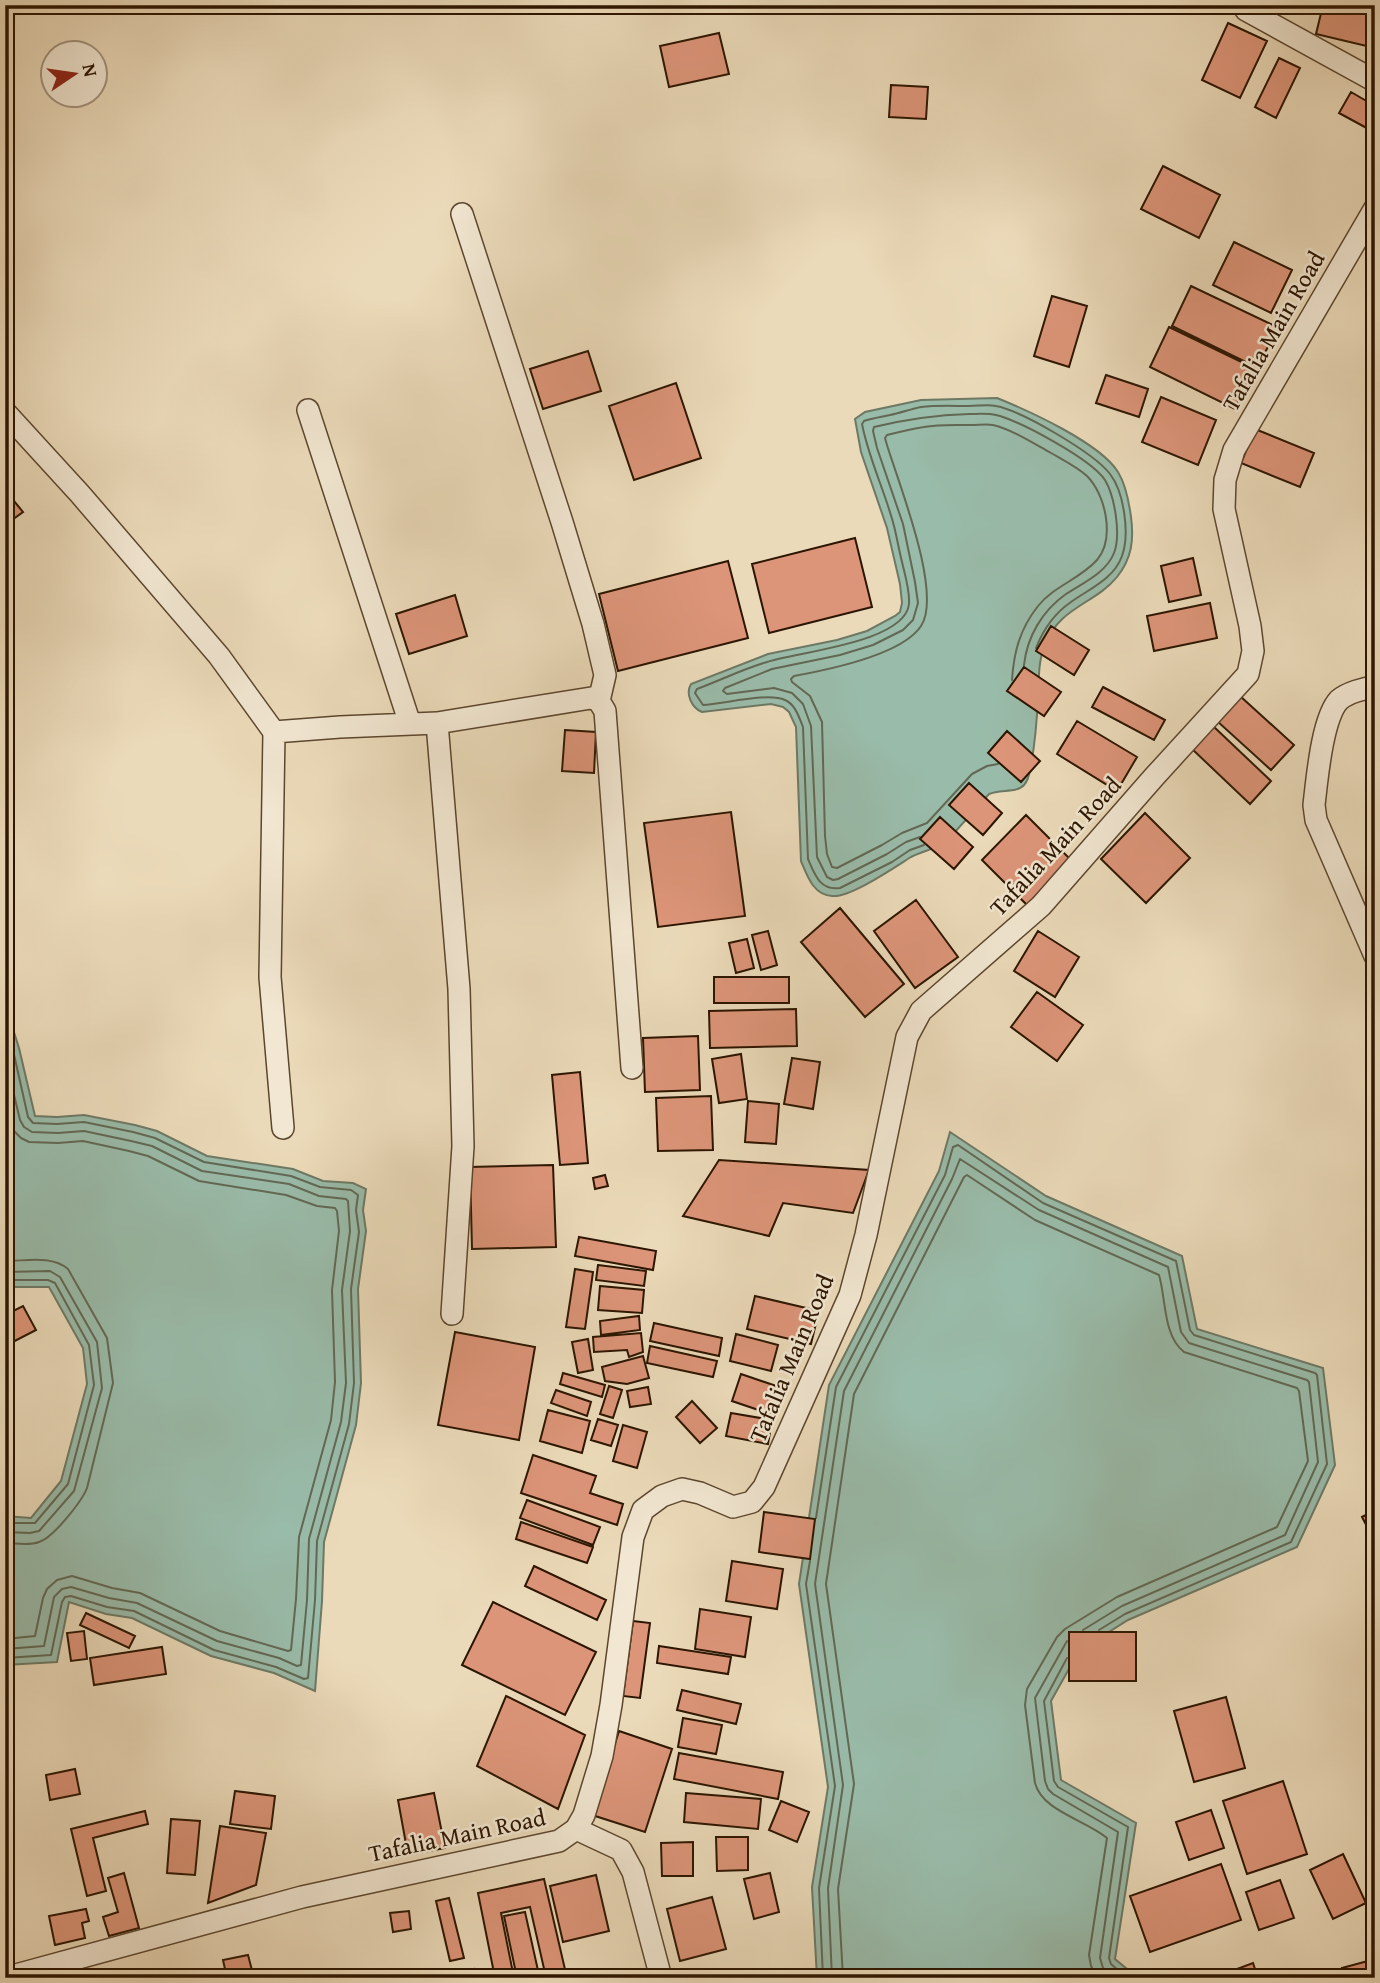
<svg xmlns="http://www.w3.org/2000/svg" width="1380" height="1983" font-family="'Gentium Book Plus',serif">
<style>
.water{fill:#99bba9;stroke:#6d7965;stroke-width:2}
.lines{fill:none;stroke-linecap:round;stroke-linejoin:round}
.shore{stroke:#626854;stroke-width:2}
.building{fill:#dd9579;stroke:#2c1500;stroke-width:2}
.minor-casing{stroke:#5c462e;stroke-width:24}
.minor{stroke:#f2e7d2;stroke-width:21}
.labels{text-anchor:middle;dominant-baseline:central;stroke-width:5;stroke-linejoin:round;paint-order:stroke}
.street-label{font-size:24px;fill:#2c1500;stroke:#f2e7d2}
</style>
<rect width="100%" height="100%" fill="#ebdab9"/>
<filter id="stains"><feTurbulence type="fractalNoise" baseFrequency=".00286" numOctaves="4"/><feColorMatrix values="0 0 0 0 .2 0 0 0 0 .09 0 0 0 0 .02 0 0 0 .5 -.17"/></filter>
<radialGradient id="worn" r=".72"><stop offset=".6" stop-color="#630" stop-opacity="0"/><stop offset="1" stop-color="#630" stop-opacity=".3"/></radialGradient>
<!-- water -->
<path class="water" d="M997,398c32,13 103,45 121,74 8,13 11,30 13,45 3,23 1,41 -14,60 -22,27 -58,30 -72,68 -7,16 -6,34 -7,52 -1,23 -3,46 -7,68 -1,6 -2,15 -7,20 -7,8 -24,4 -35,9l-43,48c-11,7 -23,9 -35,15 -16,10 -61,41 -79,39 -19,-1 -25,-21 -31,-35l-5,-134 -7,-15 -6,-5 -12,-3 -69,8c-10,-4 -17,-18 -11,-28l77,-30 69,-14 30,-9 28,-15 5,-4 2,-9 -2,-19 -13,-56 -26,-76 -6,-33 10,-7 56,-12z
M5,1004l14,44 16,68 22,1 27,-2 51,10 22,6 50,25 86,13 30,12 30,2 13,6 -3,21 3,21 -8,58 3,94 -5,42 -32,117 -2,59 -7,90 -41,-18 -63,-17 -79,-38 -26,-4 -37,-12 -12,60 -52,3v-149l26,2 30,-37 26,-97 -4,-36 -34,-61h-44z
M950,1132l96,64 136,60 15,73 126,39 12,97 -38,82 -169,73 -49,31 -28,50 10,79 75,43 -21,136 23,19h-321l-5,-91 16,-100 -29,-203 30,-199 110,-214z"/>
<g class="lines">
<!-- shore -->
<path class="shore" d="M998,764l-11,2 -15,8 -45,49 -25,10 -20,12 -45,23 -5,-1 -5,-13 -2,-18 -3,-114 -12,-26 -18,-14 -1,-3 3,-3c33,-6 108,-21 127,-50 22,-33 -23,-144 -34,-181l-2,-7 2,-3c12,-3 24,-6 37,-8 15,-3 32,-2 48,-2 6,0 15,-1 21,0 20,5 40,18 58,28 12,7 26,14 36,23 19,19 28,63 10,84 -17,19 -43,26 -59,46 -18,23 -24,45 -26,74
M920,837l-14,5 -19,12 -49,25 -5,1 -6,-3 -10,-20 -6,-131 -8,-22 -11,-11 -18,-5 -47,6 -4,-3 2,-3 47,-19 68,-14 33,-10 30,-15 10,-10 5,-17 -3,-21 -12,-58 -26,-76 -4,-17 1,-4c33,-8 61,-12 95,-13 8,0 19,-1 27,1 24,6 95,44 109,65 10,17 16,55 9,73 -8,20 -31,30 -48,41 -24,17 -39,43 -42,71
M924,845l-14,5 -18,12 -52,26c-20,3 -25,-13 -32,-29l-5,-132c-4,-10 -8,-23 -18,-27 -17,-8 -61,4 -82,5l-8,-12 2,-4c24,-9 46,-20 70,-27 29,-10 138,-19 142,-58 1,-13 -4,-29 -7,-42 -3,-12 -5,-24 -8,-36 -9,-35 -25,-66 -32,-102l2,-3c8,-3 17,-4 26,-6 10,-2 21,-6 31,-8 16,-2 33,-1 48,-1 9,0 19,-2 27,0 26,5 98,47 114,68 14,18 20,60 12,82 -8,23 -33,33 -51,46 -16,11 -28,28 -35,46
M5,1027l8,23 15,67 5,6 24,1 27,-2 49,10 22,6 49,24 87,14 29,11 31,3 7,5 -2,15 3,22 -8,57 3,94 -5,41 -32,117 -2,59 -7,78 -4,1 -28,-12 -62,-17 -80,-39 -27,-4 -36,-11 -6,1 -3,5 -11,53 -46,3
M5,1057l15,63 4,7 8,5 26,1 26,-2 47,10 21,5 50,25 87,13 30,12 27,3 2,2 2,30 -8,59 4,93 -5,39 -32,117 -2,61 -6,65 -4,1 -18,-8 -62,-17 -80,-38 -28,-5 -38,-11 -9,2 -8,8 -10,49 -39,3
M5,1103l8,27 8,8 8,4 29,1 25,-2 46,10 19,5 51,25 87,14 31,11 18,2 2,3 2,20 -7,59 3,92 -4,38 -32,117 -3,62 -5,51 -3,1 -68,-20 -80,-38 -28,-5 -40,-12 -15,4 -10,9 -4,9 -8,38 -30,3
M5,1261c21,0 47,-6 63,8l39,69 6,45 -26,105c-5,13 -34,50 -48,54 -10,4 -23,1 -34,1
M5,1272l45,-1 10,6 37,65 5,46 -28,103 -35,40 -9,2 -25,-1
M5,1280h43l7,3 34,62 5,40 -26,99 -33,39h-30
M816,1518l20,-131 109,-212 8,-28 5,-2 85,58 133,58 14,69 4,5 121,38 2,2 10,89 -36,78 -166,72 -26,16
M810,1561l-4,23 29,202 -16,102 4,90
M1067,1641l-32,57 10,83 3,8 5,5 65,38 -18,126 3,10 10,10
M1067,1658l-23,43 10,80 4,6 70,40 -19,131 2,6 16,14
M832,1978l-4,-90 15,-103 -28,-201 29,-193 108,-212 8,-20 79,51 129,57 13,65 8,11 118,37 2,2 9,80 -33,73 -163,71 -39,24
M843,1978l-5,-89 16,-105 -28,-200 28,-190 110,-217 3,-2 68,45 124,55c7,23 4,61 25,77l113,36 2,3 9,70 -31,66 -160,70 -52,32 -8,8 -30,52 -2,16 10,78c7,28 51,37 72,55l-18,117 2,11 6,12"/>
</g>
<!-- building -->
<path class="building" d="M1323,5h41l11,3v40l-59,-14z
M1228,23l39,18 -27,57 -38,-18z
M719,33l10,41 -60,13 -9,-41z
M1279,58l21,10 -24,50 -21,-11z
M891,85l37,2 -2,32 -37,-2z
M1351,92l24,14 -1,26 -35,-19z
M1163,166l57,29 -21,43 -58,-29z
M1234,242l58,28 -21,43 -58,-28z
M1191,286l86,41 -19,41 -86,-42z
M1052,296l35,10 -18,61 -35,-11z
M1169,327l85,41 -19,41 -85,-42z
M588,351l13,40 -58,18 -13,-40z
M1106,375l42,14 -9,28 -43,-14z
M676,383l25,75 -67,22 -25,-74z
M1161,397l55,23 -18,45 -56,-23z
M1255,429l59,24 -14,34 -59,-24z
M5,490l18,22 -18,13z
M855,538l17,69 -103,26 -17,-69z
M1193,558l8,37 -32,7 -8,-36z
M728,561l20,77 -130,33 -19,-77z
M455,595l12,41 -58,18 -13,-40z
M1210,603l7,35 -63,13 -7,-35z
M1051,626l38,24 -15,25 -38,-24z
M1024,667l37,25 -17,24 -37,-25z
M1103,687l62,33 -11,20 -62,-33z
M1240,696l54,49 -23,25 -54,-49z
M1077,721l60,36 -20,34 -60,-37z
M1213,726l58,55 -21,23 -59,-56z
M565,730l31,2 -2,41 -32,-2z
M1007,731l33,30 -19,21 -33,-29z
M969,783l33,30 -19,22 -34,-30z
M731,812l14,104 -87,11 -14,-104z
M1145,813l45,45 -44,45 -45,-44z
M1026,815l45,45 -44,45 -45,-45z
M940,817l33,30 -19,22 -34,-30z
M916,900l42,57 -43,31 -41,-57z
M840,908l64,76 -39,33 -64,-75z
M768,931l9,34 -16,5 -9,-35z
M1038,931l41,26 -24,40 -41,-26z
M747,939l7,29 -18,5 -7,-30z
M714,977h75v26h-75z
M1037,992l46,33 -26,36 -46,-34z
M796,1009l1,37 -87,2 -1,-37z
M698,1036l2,54 -55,2 -2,-54z
M741,1054l6,45 -28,4 -7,-44z
M792,1058l28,4 -7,47 -29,-5z
M580,1072l8,91 -28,2 -8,-90z
M711,1096l2,54 -55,1 -2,-53z
M748,1101l31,3 -3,40 -31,-2z
M719,1160l150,10 -16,43 -70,-10 -14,33 -86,-20z
M553,1165l3,82 -84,2 -2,-82z
M605,1175l3,11 -13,3 -2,-11z
M579,1237l77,14 -3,19 -78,-14z
M598,1265l48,6 -2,15 -48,-6z
M575,1269l18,3 -8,57 -19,-2z
M600,1286l44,4 -2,23 -44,-3z
M755,1296l64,15 -8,33 -64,-15z
M23,1306l13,24 -31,16v-31z
M639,1316l1,14 -39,5 -1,-14z
M654,1323l68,15 -3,18 -69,-15z
M455,1332l80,15 -16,93 -81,-15z
M641,1333l2,19 -14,5 -2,-7 -33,2 -1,-15z
M736,1334l42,11 -7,26 -41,-10z
M588,1339l5,31 -15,3 -6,-31z
M650,1346l67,15 -4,16 -66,-14z
M643,1356l6,22 -22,6 -22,-3 -3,-14z
M563,1373l42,12 -3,12 -42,-13z
M741,1374l44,15 -9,27 -44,-15z
M609,1386l13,4 -9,28 -13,-4z
M648,1387l3,17 -21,3 -3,-16z
M556,1390l35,12 -4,14 -36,-13z
M692,1401l25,27 -17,15 -24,-26z
M548,1410l42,11 -8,32 -42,-12z
M731,1413l41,7 -4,24 -42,-8z
M598,1419l20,6 -7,21 -20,-6z
M623,1425l24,7 -10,36 -24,-7z
M533,1455l63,21 -6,17 33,11 -6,21 -96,-32z
M527,1500l73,27 -7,18 -73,-27z
M1375,1510v32l-13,-25z
M764,1512l51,7 -5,40 -51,-7z
M521,1522l72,25 -6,16 -71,-24z
M732,1561l51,8 -6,40 -51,-8z
M534,1566l72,34 -9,20 -72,-34z
M493,1602l103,50 -31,63 -103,-50z
M700,1609l51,8 -6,40 -50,-8z
M86,1613l49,23 -6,12 -49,-23z
M633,1621l17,2 -10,75 -17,-2z
M84,1631l3,28 -16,2 -4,-28z
M1069,1632h67v49h-67z
M659,1646l72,11 -3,17 -71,-11z
M162,1647l4,27 -72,11 -4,-27z
M682,1690l59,14 -5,20 -59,-14z
M506,1696l79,39 -27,74 -81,-43z
M1226,1697l19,71 -51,14 -20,-71z
M683,1718l39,7 -6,29 -38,-7z
M619,1731l53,18 -27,83 -53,-17z
M679,1753l104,19 -5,27 -104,-20z
M75,1769l5,25 -30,6 -4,-25z
M1283,1781l24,73 -60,20 -24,-73z
M235,1791l40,5 -4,33 -41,-5z
M434,1793l11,55 -37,7 -10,-55z
M686,1793l75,6 -3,30 -74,-7z
M781,1801l28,11 -12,30 -28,-12z
M1211,1810l13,38 -35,12 -13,-38z
M145,1811l3,13 -55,14 13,53 -19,5 -16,-67z
M171,1819l29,2 -5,54 -28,-2z
M220,1826l46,7 -10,52 -48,18z
M716,1837h32v33l-31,1z
M693,1842v34h-31l-1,-33z
M1343,1854l23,49 -33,16 -23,-49z
M1221,1864l20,56 -91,32 -20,-56z
M124,1873l15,55 -30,8 -6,-19 15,-5 -10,-34z
M770,1873l9,39 -25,7 -10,-40z
M596,1875l13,56 -46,11 -13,-56z
M544,1879l23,99h-50l-13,-62 21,-4 14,63 6,-2 -15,-66 -29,6 13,65h-19l-17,-85z
M1280,1880l14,38 -35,12 -13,-38z
M712,1897l14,52 -46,12 -13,-52z
M449,1898l15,60 -14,3 -14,-60z
M86,1909l3,12 -7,2 3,15 -30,7 -6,-29z
M409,1911l2,18 -18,3 -3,-19z
M248,1955l6,23h-27l-4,-18z
M1375,1959v19h-30l-3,-10z
M1253,1963l5,15h-39l-1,-2z
M474,1969l2,9h-24l-1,-4z"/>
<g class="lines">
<!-- minor casing -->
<g class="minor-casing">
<path id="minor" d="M1243,5l3,5 129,71
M462,214l100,308 31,102 12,51 -6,26
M308,410l102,314
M5,412l75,82 139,162 55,76 66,-5 97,-4 22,266 4,157 -11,168
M1375,687c-11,1 -28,6 -36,13 -17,18 -22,80 -25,105l2,15 59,136
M437,723l154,-25 8,3 6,10 27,357
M274,732l-4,245 13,151
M576,1829l45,21 12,22 28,106
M5,1978l297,-81 257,-56 17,-12 8,-14 18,-59 9,-51 22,-168 10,-27 19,-14 20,-7 18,4 33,14 19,-5 12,-15 86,-192 16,-60 41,-198 14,-26 120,-105 113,-129 94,-103 5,-23 -3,-25 -26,-117 1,-29 9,-30 141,-242"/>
</g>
<!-- minor -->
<use href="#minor" class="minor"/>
</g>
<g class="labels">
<!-- street labels -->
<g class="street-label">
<text transform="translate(1273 331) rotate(-60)">Tafalia Main Road</text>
<text transform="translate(1055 846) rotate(-47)">Tafalia Main Road</text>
<text transform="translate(791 1358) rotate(-67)">Tafalia Main Road</text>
<text transform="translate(457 1835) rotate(-12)">Tafalia Main Road</text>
</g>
</g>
<!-- margin -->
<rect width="1380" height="1983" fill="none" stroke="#ebdab9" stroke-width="28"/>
<rect x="7" y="7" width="1366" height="1969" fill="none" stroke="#2c1500" stroke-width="3.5"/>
<rect x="14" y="14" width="1352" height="1955" fill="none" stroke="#2c1500" stroke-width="2"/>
<!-- north arrow -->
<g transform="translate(74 74) rotate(77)"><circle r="33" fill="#f2e7d2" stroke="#a3937e" stroke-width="2"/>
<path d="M0-5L12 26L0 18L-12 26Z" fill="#8f2418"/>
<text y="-10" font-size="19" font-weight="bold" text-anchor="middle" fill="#2c1500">N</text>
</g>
<rect width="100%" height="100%" filter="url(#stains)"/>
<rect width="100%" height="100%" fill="url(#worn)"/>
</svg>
